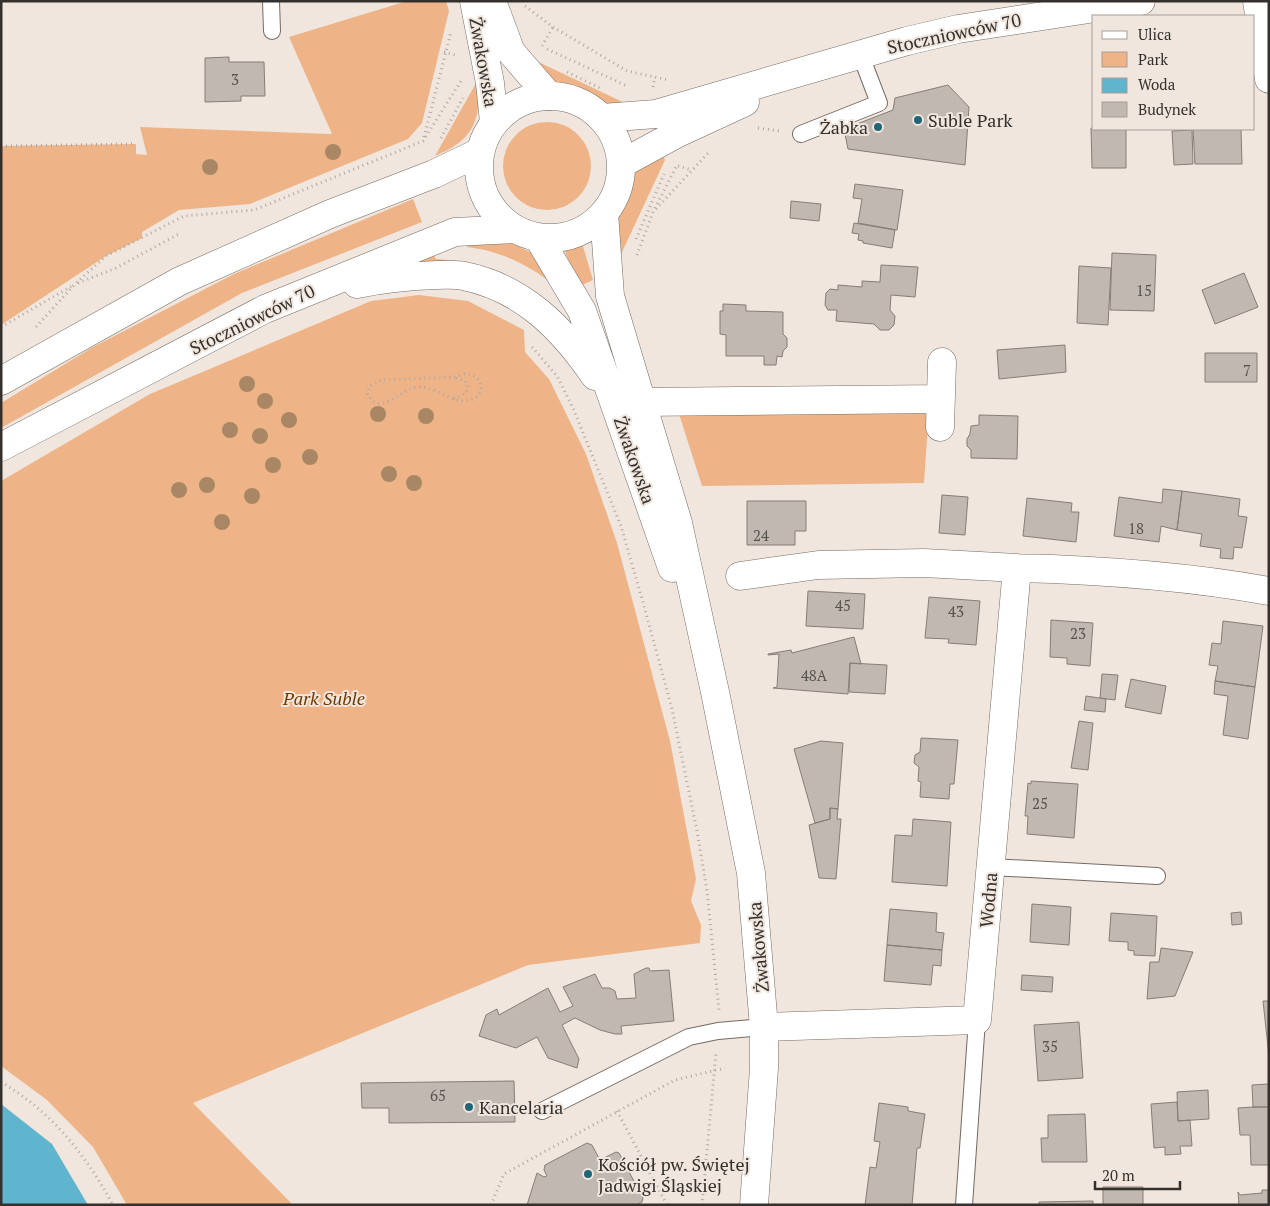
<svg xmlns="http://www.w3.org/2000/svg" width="1270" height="1206" font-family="'PT Serif',serif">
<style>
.green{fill:#eeb487}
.water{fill:#5fb5ce}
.building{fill:#c1b8b1;stroke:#867d76}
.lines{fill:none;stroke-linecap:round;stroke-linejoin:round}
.service-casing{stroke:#746b64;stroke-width:18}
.minor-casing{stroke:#746b64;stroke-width:29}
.tertiary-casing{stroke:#746b64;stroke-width:29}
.path{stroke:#afa8a2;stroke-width:3;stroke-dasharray:1 4;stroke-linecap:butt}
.service{stroke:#fff;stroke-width:16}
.minor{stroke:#fff;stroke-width:28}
.tertiary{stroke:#fff;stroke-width:28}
.tree{fill:#a98764}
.poi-dot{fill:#216577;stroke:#f0e6de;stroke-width:2}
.labels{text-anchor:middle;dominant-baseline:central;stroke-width:4;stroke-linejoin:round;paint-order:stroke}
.number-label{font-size:15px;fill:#56524e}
.street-label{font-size:18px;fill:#33302d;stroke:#f0e6de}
.poi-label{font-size:18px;fill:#33302d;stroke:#f0e6de;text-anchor:start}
.park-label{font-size:18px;font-style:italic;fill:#6f3a00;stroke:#f0e6de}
</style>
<rect width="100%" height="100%" fill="#f0e6de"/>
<!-- green -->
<path class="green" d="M407,1h39l3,10 -27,112 -14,16 -158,65 -71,6 -37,22v6l-36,18 -105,69v-179l135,-2v10l11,1 -7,-28 192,7 -43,-97z
M528,57l101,48 -16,3 -35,-20 -25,-7z
M480,76c-1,43 -2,62 -45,80z
M503 166a44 44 0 1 1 88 0a44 44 0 1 1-88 0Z
M662,151l3,9 -49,105v-52l7,-11 7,-26 3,-6z
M413,199l9,23 -180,71 -241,135v-25l92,-56 141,-73z
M468,239h36l32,16 26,37c-27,-24 -59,-41 -95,-45z
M582,243l11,37 -13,6 -16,-36z
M431,249l5,10c46,3 69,12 107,38l1,5 -142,-39z
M419,295l49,6 56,29 1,22 24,27 37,75 31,89 53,198 26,138 -5,22 10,24 -1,18 -172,22 -335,138 100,102h-166l-34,-58 -46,-47 -46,-34v-585l149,-87 221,-93z
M929,410l-5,73 -222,3 -23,-72z"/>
<!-- water -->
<path class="water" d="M1,1104l51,40 36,61h-87z"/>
<!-- building -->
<path class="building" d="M229,57v5h35l1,34h-24v5l-36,1v-44z
M948,85l21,22 -4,58 -117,-16 -4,-20 49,-19 2,-12z
M1091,128l35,1v39h-34z
M1193,129h48l1,35h-47z
M1192,130l1,34 -19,1 -2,-34z
M855,184l48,6 -6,40 -39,-7 4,-24 -9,-1z
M791,201l30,3 -2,17 -29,-3z
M854,223l41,7 -3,18 -29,-5v-2l-5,-1 1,-6 -7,-1z
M1112,253l44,2 -2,56 -44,-1z
M881,265l37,2 -3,30 -24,-2 -1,15 5,6 -1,9 -5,5h-9l-6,-6 -38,-3 1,-11h-9l-3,-5 1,-12 4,-4 8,1v-5l24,2v-6l18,1z
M1079,266l32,2 -3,57 -31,-2z
M1244,273l14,34 -43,17 -13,-34z
M723,304l23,1v6l37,1v22l4,4v9l-4,4 -1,6 -5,-1 -1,9h-12v-9h-38v-21l-6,-1v-23h3z
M1065,345l1,27 -67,7 -2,-29z
M1205,353h52v29h-52z
M979,415l39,1 -1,43 -46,-1v-8l-4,-4v-7l3,-5 1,-8 8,-1z
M1163,489l19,2 -5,39 -16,-4 -2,16 -45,-6 5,-39 43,6z
M1182,491l58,8 -2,17 9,1 -5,31 -8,-1 -1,12 -13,-1 1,-9 -21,-3 2,-12 -25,-4z
M942,495l26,2 -3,38 -26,-2z
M1027,498l45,5 -1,9h8l-3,30 -53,-6z
M747,501h59v30h-11v14h-48z
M808,591l57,3 -2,35 -57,-3z
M929,597l51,4 -4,44 -28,-2 1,-4 -24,-1z
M1051,620l42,3 -3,43 -23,-2v-6l-17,-1z
M1223,621l40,5 -8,61 -40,-6 3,-15 -9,-1 3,-22 9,1z
M854,637l7,27 -11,-1 -2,31 -75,-6 4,-1 2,-33 -11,1v-1l23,-4 1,3z
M850,663l37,2 -2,29 -36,-2z
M1102,674l16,1 -3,25 -15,-2z
M1131,679l35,7 -5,28 -36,-7z
M1215,681l40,6 -7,52 -25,-4 5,-39 -14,-2z
M1086,696l20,3 -1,13 -21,-2z
M1079,721l14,2 -5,47 -17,-2z
M921,738l37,2 -4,44h-4l-1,15 -29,-2 1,-15 -3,-1 1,-14 -5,-4 1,-8 5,-3z
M821,741l22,2 -5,66 -8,-1v11l-15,4 -21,-74z
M1031,781l47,3 -4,54 -47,-4 1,-18h-3l3,-33 3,1z
M830,808l8,1 -1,10h4l-5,60 -17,-1 -10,-53 21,-6z
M913,819l38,3 -4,64 -55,-4 3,-47 17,1z
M1032,904l39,3 -2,38 -39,-3z
M890,909l47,4 -1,19 8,1 -2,17 -55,-5z
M1241,912l1,12 -10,1 -1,-12z
M1111,913l46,3 -2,40 -21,-1v-4l-6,-1v-8l-19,-1z
M887,945l55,5 -1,16 -8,-1 -2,20 -47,-4z
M1161,948l32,4 -18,44 -28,3 3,-37h9z
M646,968h3l1,3 19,-1 5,51 -53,5 1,8h-7l-15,-4 -25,-12 -13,7 17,34 -2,9 -29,-10 -11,-21 -21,11 -37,-12 7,-21 11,-6 2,6 49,-27 12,24 13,-6 -10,-19 32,-13 7,14h8l5,3 2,8 19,-1 -2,-24z
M1022,975l31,2 -1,15 -31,-2z
M1263,1001h6v55z
M1079,1022l4,56 -45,3 -4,-56z
M514,1081l1,41 -126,1v-15h-27l-1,-25z
M1269,1084v23h-16l-1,-22z
M1208,1090l1,29 -31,2 -1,-29z
M1177,1102l1,19 12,-1 2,26h-12l1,8 -16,1v-8l-11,1 -3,-44z
M879,1103l29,4v4l17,3 -5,34h-3l-5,57h-47l5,-38 6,1 4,-26 -6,-1z
M1253,1107h16v58h-18l-1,-30h-10l-2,-27z
M1085,1114l2,48h-45l-1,-24h7v-23z
M587,1143l5,2 8,15 16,-8 3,1 24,45 -1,4 -6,3h-109l10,-32 7,4 3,-1 -3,-6 1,-5z
M1103,1187h40v18h-40z
M1262,1190h7v15h-30l-1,-13 2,3 22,-2z
M1093,1201v4h-54v-3z"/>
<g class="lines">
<!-- service casing -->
<g class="service-casing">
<path id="service" d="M271,1l1,30
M801,134l78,-31 -18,-47
M991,867l166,9
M542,1111l147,-74 29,-6 46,-4
M964,1205l13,-185"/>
</g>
<!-- minor casing -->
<g class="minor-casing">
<path id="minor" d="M474,1l16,82 4,39
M492,1l19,51 38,44
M1257,1l12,78
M640,402l300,-3
M940,427l2,-65
M740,576l78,-11 106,-2 93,5
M764,1027l213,-7 40,-452c83,2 169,8 252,23"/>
</g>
<!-- tertiary casing -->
<g class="tertiary-casing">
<path id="tertiary" d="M479 167a71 71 0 1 1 142 0a71 71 0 1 1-142 0Z
M602,118l54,-4 251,-73 51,-12 183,-28
M621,164l57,-31 67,-31
M604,213l6,83 68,227 37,169 36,181 13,154v41l-10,137
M538,237l44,74 90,257
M357,284c28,-6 51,-8 80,-9 9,0 18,-1 27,1 59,12 98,52 131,100
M1,381l179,-100 150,-67 104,-40 46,-22
M1,447l264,-138 190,-77 60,-3"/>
</g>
<!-- path -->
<path class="path" d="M525,6l28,21 74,44 42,9
M542,46l11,-19
M547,49l80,37
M444,52l11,3
M567,72l35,17
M653,87l2,-10
M758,128l22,3
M424,137l27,-105
M441,138l22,-40
M1,146l135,-2
M678,166l14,4
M656,209l54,-58
M636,239l28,-65
M637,255l16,-43 23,-45
M78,283l38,-15 63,-34
M1,327l71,-41
M36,327l39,-43 31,-28 78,-40 70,-6 169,-69 38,-60
M532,347l25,29 16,32 48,118 23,80 28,103 25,122 10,60 12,119
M464,374l9,1 6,5 2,8 -2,7c-21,17 -38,-9 -62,-8 -16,1 -37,32 -50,6l3,-7 11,-6 74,-3z
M454,399l12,-6 2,-7 -3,-5 -9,-3
M1,1082c50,29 85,73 112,123
M617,1111l50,94
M491,1205l13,-31 171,-94 50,-12
M702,1205l14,-152"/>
<!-- service -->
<use href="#service" class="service"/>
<!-- minor -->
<use href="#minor" class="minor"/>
<!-- tertiary -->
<use href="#tertiary" class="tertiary"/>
</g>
<!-- trees -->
<g class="tree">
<circle cx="333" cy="152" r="8"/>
<circle cx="210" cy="167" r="8"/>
<circle cx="247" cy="384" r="8"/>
<circle cx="265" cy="401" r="8"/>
<circle cx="378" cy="414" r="8"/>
<circle cx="426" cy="416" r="8"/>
<circle cx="289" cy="420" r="8"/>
<circle cx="230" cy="430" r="8"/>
<circle cx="260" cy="436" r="8"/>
<circle cx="310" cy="457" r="8"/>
<circle cx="273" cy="465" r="8"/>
<circle cx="389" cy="474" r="8"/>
<circle cx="414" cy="483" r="8"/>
<circle cx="207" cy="485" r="8"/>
<circle cx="179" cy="490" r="8"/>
<circle cx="252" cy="496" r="8"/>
<circle cx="222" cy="522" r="8"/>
</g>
<!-- markers -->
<g class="poi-dot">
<circle cx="918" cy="120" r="5"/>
<circle cx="878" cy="127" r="5"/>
<circle cx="469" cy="1107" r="5"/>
<circle cx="588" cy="1174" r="5"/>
</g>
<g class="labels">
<!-- number labels -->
<g class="number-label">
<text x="235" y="79">3</text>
<text x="1144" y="290">15</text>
<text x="1247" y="370">7</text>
<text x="1136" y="528">18</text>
<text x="761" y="535">24</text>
<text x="843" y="605">45</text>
<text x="956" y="611">43</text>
<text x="1078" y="633">23</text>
<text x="814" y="675">48A</text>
<text x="1040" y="803">25</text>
<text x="1050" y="1046">35</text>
<text x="438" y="1095">65</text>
</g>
<!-- street labels -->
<g class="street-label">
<text transform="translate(954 33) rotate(-12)">Stoczniowców 70</text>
<text transform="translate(484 62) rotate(80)">Żwakowska</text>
<text transform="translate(252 319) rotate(-26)">Stoczniowców 70</text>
<text transform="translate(635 460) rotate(71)">Żwakowska</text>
<text transform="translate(988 900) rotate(-85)">Wodna</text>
<text transform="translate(758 947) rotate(-95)">Żwakowska</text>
</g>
<!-- poi labels -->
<g class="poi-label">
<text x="928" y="120">Suble Park</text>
<text x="868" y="127" text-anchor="end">Żabka</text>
<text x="479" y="1107">Kancelaria</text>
<text x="598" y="1164">Kościół pw. Świętej<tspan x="598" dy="21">Jadwigi Śląskiej</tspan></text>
</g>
<!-- park labels -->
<g class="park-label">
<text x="324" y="698">Park Suble</text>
</g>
</g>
<!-- border -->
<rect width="1270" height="1206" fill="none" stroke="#33302d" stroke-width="5"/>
<!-- legend -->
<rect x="1092" y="15" width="162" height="115" fill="#f0e6de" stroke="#a49d97"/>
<rect x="1102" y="31" width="25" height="8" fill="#ffffff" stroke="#a49d97"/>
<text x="1138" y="40" font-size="15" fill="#33302d">Ulica</text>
<rect x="1102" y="52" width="25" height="15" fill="#eeb487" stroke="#a49d97"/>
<text x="1138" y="65" font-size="15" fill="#33302d">Park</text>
<rect x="1102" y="78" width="25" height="15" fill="#5fb5ce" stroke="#a49d97"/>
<text x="1138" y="90" font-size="15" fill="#33302d">Woda</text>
<rect x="1102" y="102" width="25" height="15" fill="#c1b8b1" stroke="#a49d97"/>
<text x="1138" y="115" font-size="15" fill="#33302d">Budynek</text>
<!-- scale -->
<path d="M1095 1181v8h85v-8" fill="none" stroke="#33302d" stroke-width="2.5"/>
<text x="1102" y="1181" font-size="15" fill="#33302d" stroke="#f0e6de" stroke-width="4" paint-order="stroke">20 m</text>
</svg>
